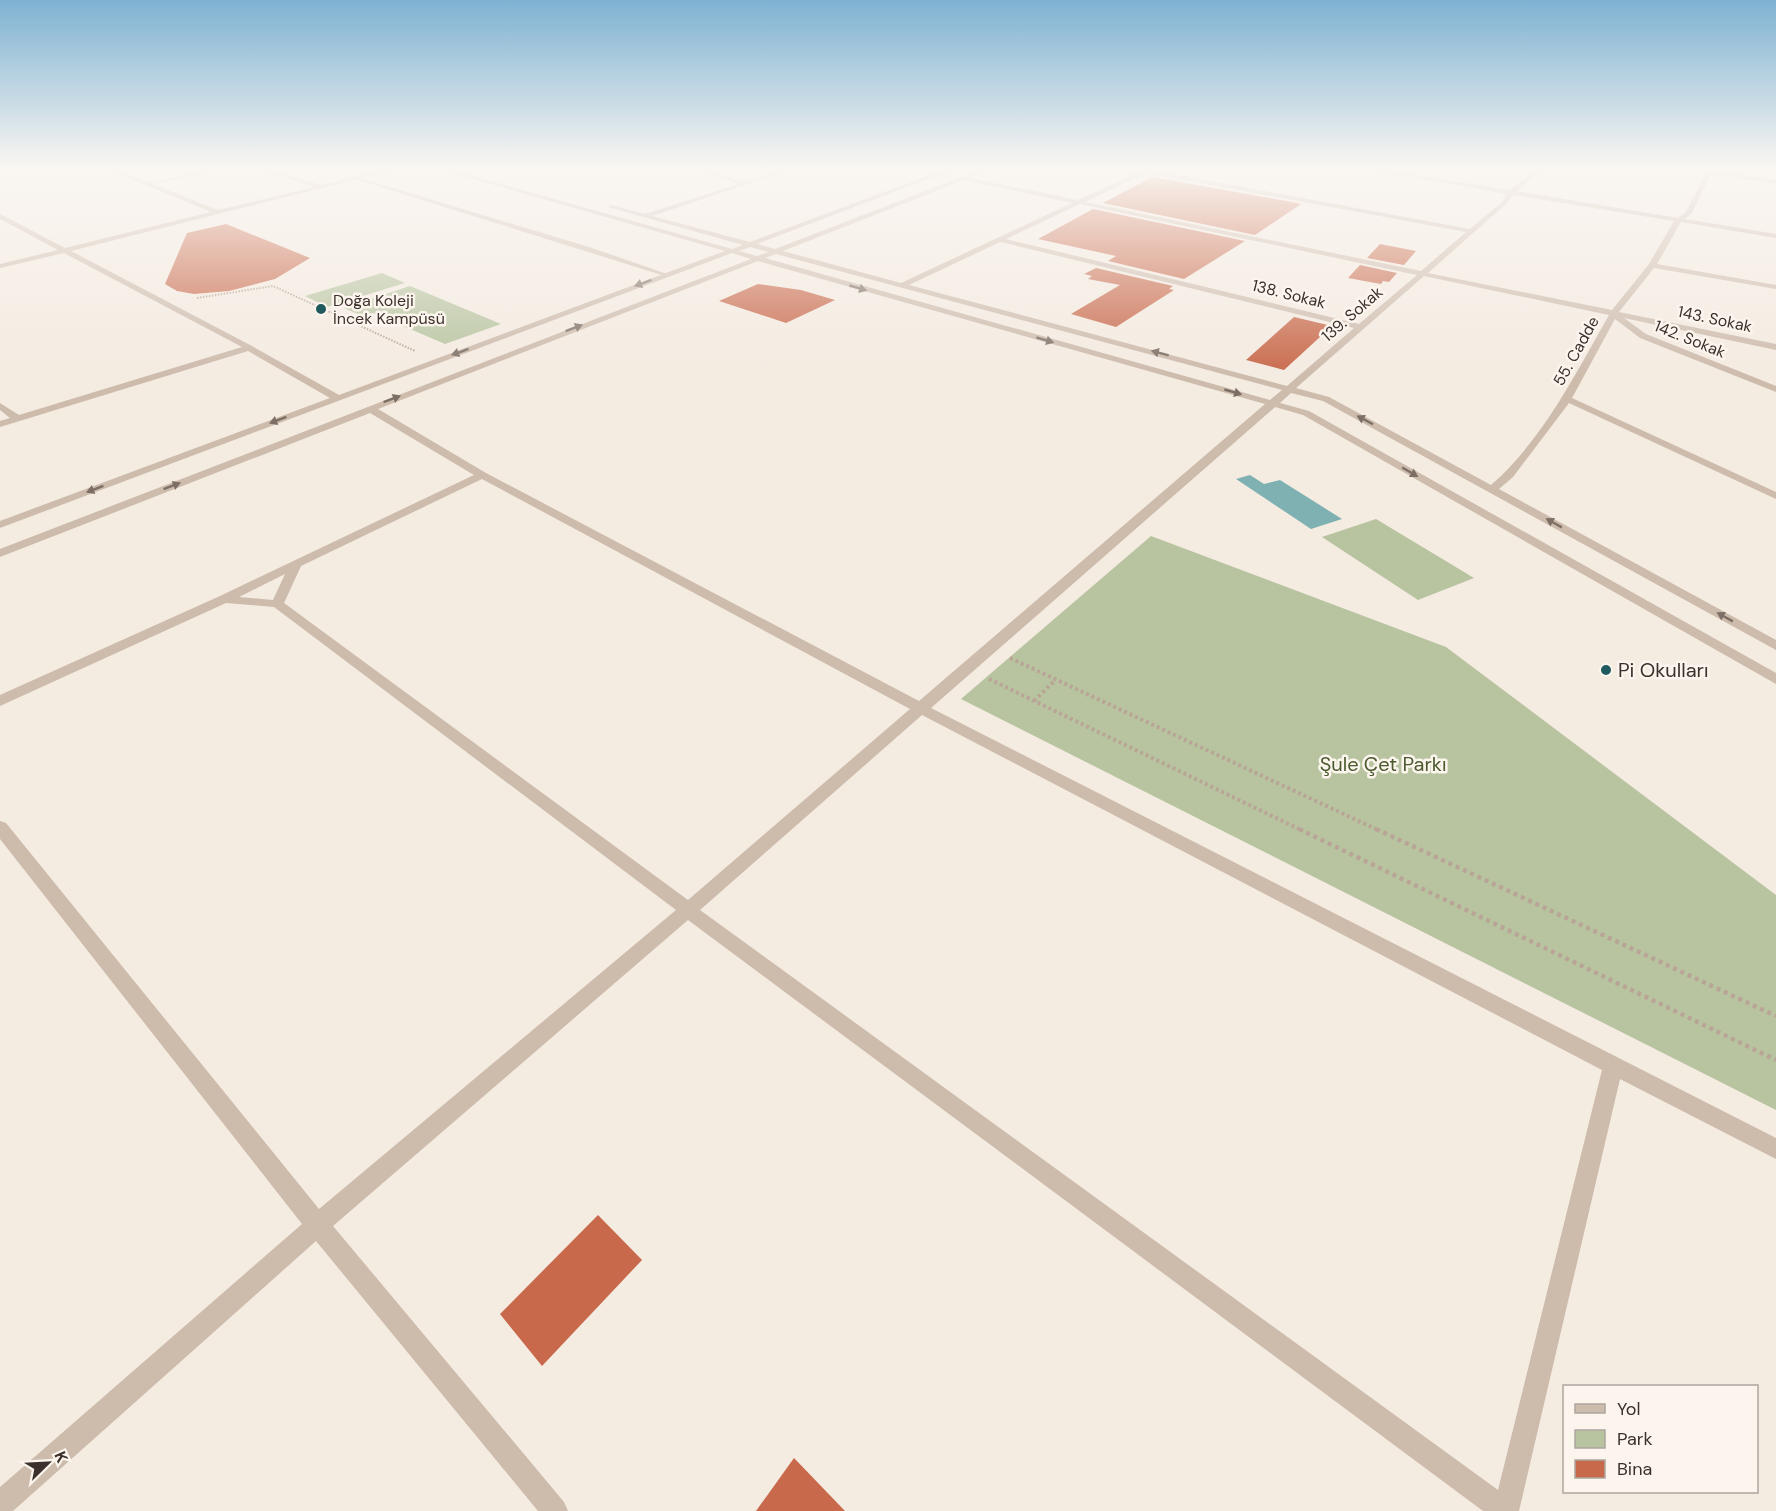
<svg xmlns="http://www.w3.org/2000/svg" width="1776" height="1511" font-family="'DM Sans',sans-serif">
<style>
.green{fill:#b8c4a0}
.water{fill:#7fb0b2}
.building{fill:#c8694b}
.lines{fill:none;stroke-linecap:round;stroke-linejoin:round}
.path-far2{stroke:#b9a596;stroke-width:2;stroke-dasharray:1.5 1.5;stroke-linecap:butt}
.path-far1{stroke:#b9a596;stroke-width:4;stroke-dasharray:3 3;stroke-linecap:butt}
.path{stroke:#b9a596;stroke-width:4.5;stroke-dasharray:4 4;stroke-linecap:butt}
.service{fill:#cdbbac;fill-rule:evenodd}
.minor{fill:#cdbbac;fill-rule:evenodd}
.oneway{fill:#7d6f65}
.poi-dot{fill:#1f5a5e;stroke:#fbf5ee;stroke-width:2}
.labels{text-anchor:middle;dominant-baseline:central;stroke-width:5;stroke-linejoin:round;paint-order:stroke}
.far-street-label{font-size:16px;fill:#3b302b;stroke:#fbf5ee}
.far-poi-label{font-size:16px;fill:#3b302b;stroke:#fbf5ee;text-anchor:start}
.poi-label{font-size:20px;fill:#3b302b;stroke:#fbf5ee;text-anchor:start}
.park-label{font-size:20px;fill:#4a5a2e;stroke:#fbf5ee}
</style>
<rect width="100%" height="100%" fill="#f4ebe1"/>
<!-- green -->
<path class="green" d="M382,273l23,10 -78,24 -22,-11z
M410,286l91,38 -56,20 -72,-31 -10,3 -19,-8z
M1376,519l98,59 -56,22 -96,-63z
M1151,536l295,111 330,248v215l-815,-411z"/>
<!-- water -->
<path class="water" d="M1250,475l14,9 16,-4 62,39 -31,10 -75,-50z"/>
<!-- building -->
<path class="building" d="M1152,177l140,25 9,2 -46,31 -152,-32z
M1093,209l152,32 -61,38 -76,-18 8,-5 -78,-17z
M226,224l84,34 -35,21 -46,12 -35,3 -17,-3 -12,-7 22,-51z
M1380,244l36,7 -12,14 -37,-7z
M1360,265l37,8 -8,9 -6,-1 -2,3 -33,-6z
M1096,268l77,18 -4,3 5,1 -58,37 -45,-13 49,-29 -32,-6 4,-3 -8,-2z
M758,284l43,6 34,10 -49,23 -67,-22z
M1294,317l38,9 -48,44 -38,-10z
M598,1215l44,45 -100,106 -42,-52z
M794,1458l51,53h-89z"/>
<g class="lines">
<!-- path-far2 -->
<path class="path-far2" d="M197,298l76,-12 142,65"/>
<!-- path-far1 -->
<path class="path-far1" d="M1010,658l370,173
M989,679l314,152
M1034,701l21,-21"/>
<!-- path -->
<path class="path" d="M1299,829l477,231
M1376,829l400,187"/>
<!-- service -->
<path class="service" d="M221,168h8l-81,17 -2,-1z
M357,177l235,71 78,27 -5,1 -269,-84 -39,-13z"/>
<!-- minor -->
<path class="minor" d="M104,168h8l106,42 96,-23 -58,-19h8l58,17 71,-17h9l-331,83 181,95 87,49 386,-144 -290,-83h9l288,81 11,-4 -135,-38 3,-2 34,9 94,-30 -45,-16c18,0 35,13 51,13 15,1 32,-13 50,-13l-143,48 98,26 199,-74h8l-200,76 18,5 210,-81h8l-23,10 108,22 70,-32h7l-3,2 318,59 32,-27 5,-8 -148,-26h12l139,22 28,-22h6l-27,23 161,27 8,-6 22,-44h6l-1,3 63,9v4l-65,-10 -19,39 -7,6 91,15v4l-95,-16 -24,42 119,21v4l-122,-21 -35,44 157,32v6l-152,-32 22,16 130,52v6l-136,-54 -25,-19 -43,79 204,94v7l-207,-96 -56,74 -14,12 277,151v10l-453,-249 -32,-8 -11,10 29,8 467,262v11l-473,-269 -28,-8 -344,301 845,430v21l-156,-80 -101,432h-36l-795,-591 -355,306 231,276 4,9h-30l-222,-270 -303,270h-13v-24l302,-263 -302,-385v-18l6,2 313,386 357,-299 -402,-303 -48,-4 -226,103v-11l220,-99 254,-121 -104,-62 -370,144v-8l751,-290 -19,-6 -732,275v-7l330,-123 -82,-47 -248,76v-6l10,-3 -10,-8v-7l19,12 223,-68 -178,-94 -64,15v-4l58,-14 -58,-31v-5l65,34 146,-36zM1146,173l320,59 -45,39 -336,-69zM964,180l108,23 -171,80 -118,-32zM1513,195l161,26 -25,43 -37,46 -184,-37 78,-69zM1080,204l337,71 -58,49 -353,-85zM1000,242h1l353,86 -67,58 -378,-101zM750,247l19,5 -12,4 -18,-5zM776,254l506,136 -12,10 -505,-142zM758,261l507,143 -346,297 -433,-228 -108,-64zM1424,276l185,39c-33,58 -67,126 -118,170l-162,-88 -33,-9zM482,479l428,230 -222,191 -404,-297 17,-37zM285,574l-12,26 -34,-3zM922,715l680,355 -104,420 -798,-580z"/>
</g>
<!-- one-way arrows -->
<defs><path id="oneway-solid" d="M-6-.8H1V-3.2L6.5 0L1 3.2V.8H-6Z" transform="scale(1.5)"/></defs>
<g class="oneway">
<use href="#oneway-solid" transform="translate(643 283) rotate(160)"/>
<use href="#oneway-solid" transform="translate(858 288) rotate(16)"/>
<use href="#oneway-solid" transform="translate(574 328) rotate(-21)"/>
<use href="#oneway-solid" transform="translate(1045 340) rotate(16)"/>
<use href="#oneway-solid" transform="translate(460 352) rotate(160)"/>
<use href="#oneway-solid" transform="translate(1160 353) rotate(-165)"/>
<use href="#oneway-solid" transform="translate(1233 392) rotate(16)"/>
<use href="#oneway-solid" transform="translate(392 399) rotate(-21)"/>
<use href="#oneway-solid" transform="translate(278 420) rotate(159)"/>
<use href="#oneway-solid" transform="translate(1365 420) rotate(-152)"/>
<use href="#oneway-solid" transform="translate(1410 472) rotate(30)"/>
<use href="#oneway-solid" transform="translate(172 486) rotate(-21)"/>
<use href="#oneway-solid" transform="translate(95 489) rotate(159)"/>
<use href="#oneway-solid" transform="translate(1554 523) rotate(-151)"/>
<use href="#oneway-solid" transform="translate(1725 617) rotate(-151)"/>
</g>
<!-- sky -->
<linearGradient id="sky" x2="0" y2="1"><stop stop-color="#7eb2d2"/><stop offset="0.44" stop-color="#faf6f2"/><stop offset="1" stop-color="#faf6f2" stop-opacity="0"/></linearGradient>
<rect width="1776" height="379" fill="url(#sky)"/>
<!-- markers -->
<g class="poi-dot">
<circle cx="321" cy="309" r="6"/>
<circle cx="1606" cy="670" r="6"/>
</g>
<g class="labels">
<!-- far-street labels -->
<g class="far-street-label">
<text transform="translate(1289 294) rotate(14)">138. Sokak</text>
<text transform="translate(1352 314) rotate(-41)">139. Sokak</text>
<text transform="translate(1715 319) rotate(12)">143. Sokak</text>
<text transform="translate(1690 339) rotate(22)">142. Sokak</text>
<text transform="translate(1576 351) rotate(-61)">55. Cadde</text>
</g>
<!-- far-poi labels -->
<g class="far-poi-label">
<text x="333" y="300">Doğa Koleji<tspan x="333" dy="18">İncek Kampüsü</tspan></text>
</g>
<!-- poi labels -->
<g class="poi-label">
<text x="1618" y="670">Pi Okulları</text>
</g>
<!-- park labels -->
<g class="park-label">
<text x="1383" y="764">Şule Çet Parkı</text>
</g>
</g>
<!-- legend -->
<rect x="1563" y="1385" width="195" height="108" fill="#fbf5ee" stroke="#aea6a0" stroke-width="1.5"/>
<rect x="1575" y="1404" width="30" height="9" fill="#cdbbac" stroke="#aea6a0" stroke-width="1.5"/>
<text x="1617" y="1415" font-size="18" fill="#3b302b">Yol</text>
<rect x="1575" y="1430" width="30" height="18" fill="#b8c4a0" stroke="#aea6a0" stroke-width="1.5"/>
<text x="1617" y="1445" font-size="18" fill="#3b302b">Park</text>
<rect x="1575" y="1460" width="30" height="18" fill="#c8694b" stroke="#aea6a0" stroke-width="1.5"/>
<text x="1617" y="1475" font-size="18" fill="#3b302b">Bina</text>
<!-- north arrow -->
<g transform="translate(48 1463) rotate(66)" stroke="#fbf5ee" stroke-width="4.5" paint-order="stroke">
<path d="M0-4.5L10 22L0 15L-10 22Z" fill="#3b302b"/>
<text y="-9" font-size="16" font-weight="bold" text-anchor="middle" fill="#3b302b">K</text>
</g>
</svg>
